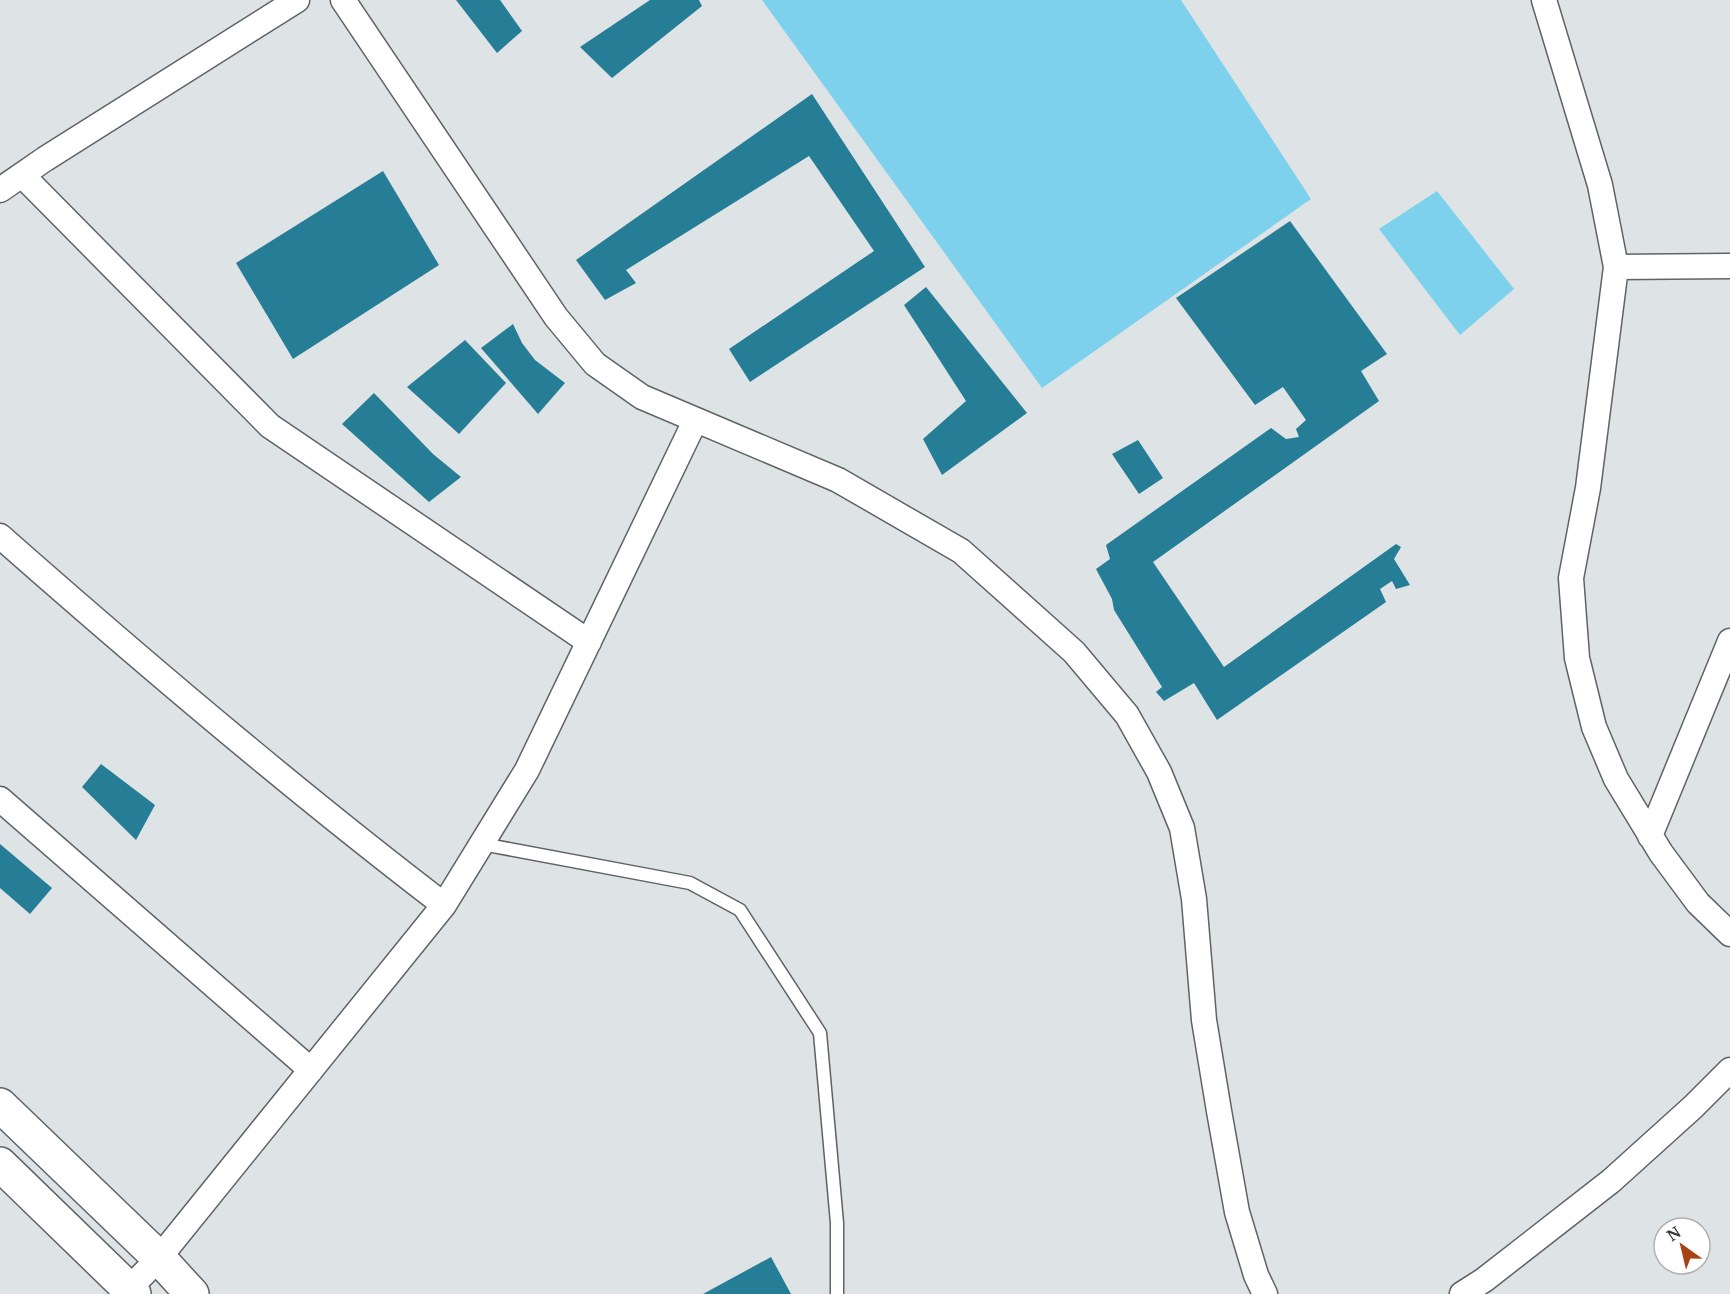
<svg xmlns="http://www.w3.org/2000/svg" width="1730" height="1294" font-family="'Noto Serif',serif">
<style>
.green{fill:#7dd1ed}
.building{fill:#267d96}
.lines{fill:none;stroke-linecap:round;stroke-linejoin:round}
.lane-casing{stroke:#5f6365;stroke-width:15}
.street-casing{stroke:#5f6365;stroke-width:27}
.secondary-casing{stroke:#5f6365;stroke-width:36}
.lane{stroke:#fff;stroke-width:12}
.street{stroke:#fff;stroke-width:24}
.secondary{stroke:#fff;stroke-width:33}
</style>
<rect width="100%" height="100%" fill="#dee3e5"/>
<!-- green -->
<path class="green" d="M762,0h419l130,199 -269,189z
M1437,191l77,98 -54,46 -81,-106z"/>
<!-- building -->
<path class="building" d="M456,0h44l22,31 -25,22z
M650,0h49l3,6 -90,72 -32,-31z
M812,94l113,173 -175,115 -21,-33 145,-98 -65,-95 -183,114 10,13 -31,17 -29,-40z
M383,171l56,94 -146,94 -57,-96z
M1290,221l97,133 -26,17 18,30 -226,161 71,105 172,-123 5,3 -7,12 16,26 -14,4 -4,-8 -12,8 6,13 -169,118 -23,-37 -30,18 -8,-9 6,-5 -48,-77 -2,-11 -16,-30 14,-10 -4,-14 165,-117 15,11 13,-2 -3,-8 10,-9 -23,-33 -28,18 -79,-107z
M926,287l101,126 -85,62 -19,-36 43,-38 -62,-96z
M513,324l9,19 13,17 30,23 -27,31 -57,-66z
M465,340l41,43 -47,51 -52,-47z
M374,393l59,61 28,23 -32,25 -87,-78z
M1138,440l25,38 -24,16 -27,-40z
M101,764l54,41 -19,35 -54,-53z
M0,844l52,44 -22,26 -30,-26z
M771,1257l20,37h-88z"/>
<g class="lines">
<!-- lane casing -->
<g class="lane-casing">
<path id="lane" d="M482,844l208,39 50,27 80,123 17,190v71"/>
</g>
<!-- street casing -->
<g class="street-casing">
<path id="street" d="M343,0l213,317 39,47 47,33 196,83 123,71 113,101 53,63 32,57 23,56 12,71 10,121 15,91 18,101 19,63 9,19
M1544,0l56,185 16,82 -28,221 -17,90 6,80 17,69 22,52 45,74 37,50 32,31
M22,175l248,251 319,216
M0,190l45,-31 252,-159
M1616,267l114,-1
M0,536c144,127 291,252 444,369
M0,799l311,271
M1650,836l80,-195
M124,1294l35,-36 285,-353 83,-135 168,-349
M1462,1294l22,-14 127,-99 82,-74 37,-37"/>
</g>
<!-- secondary casing -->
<g class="secondary-casing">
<path id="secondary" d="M0,1105l159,153 33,36
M0,1164l134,130"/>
</g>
<!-- lane -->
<use href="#lane" class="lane"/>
<!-- street -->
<use href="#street" class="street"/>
<!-- secondary -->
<use href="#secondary" class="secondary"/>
</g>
<!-- north arrow -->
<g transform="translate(1682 1246) rotate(326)"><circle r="28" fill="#ffffff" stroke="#afb0b0" stroke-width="1.5"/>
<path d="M0-4.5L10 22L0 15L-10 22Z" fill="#a84317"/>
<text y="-9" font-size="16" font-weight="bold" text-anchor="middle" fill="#373939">N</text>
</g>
</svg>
